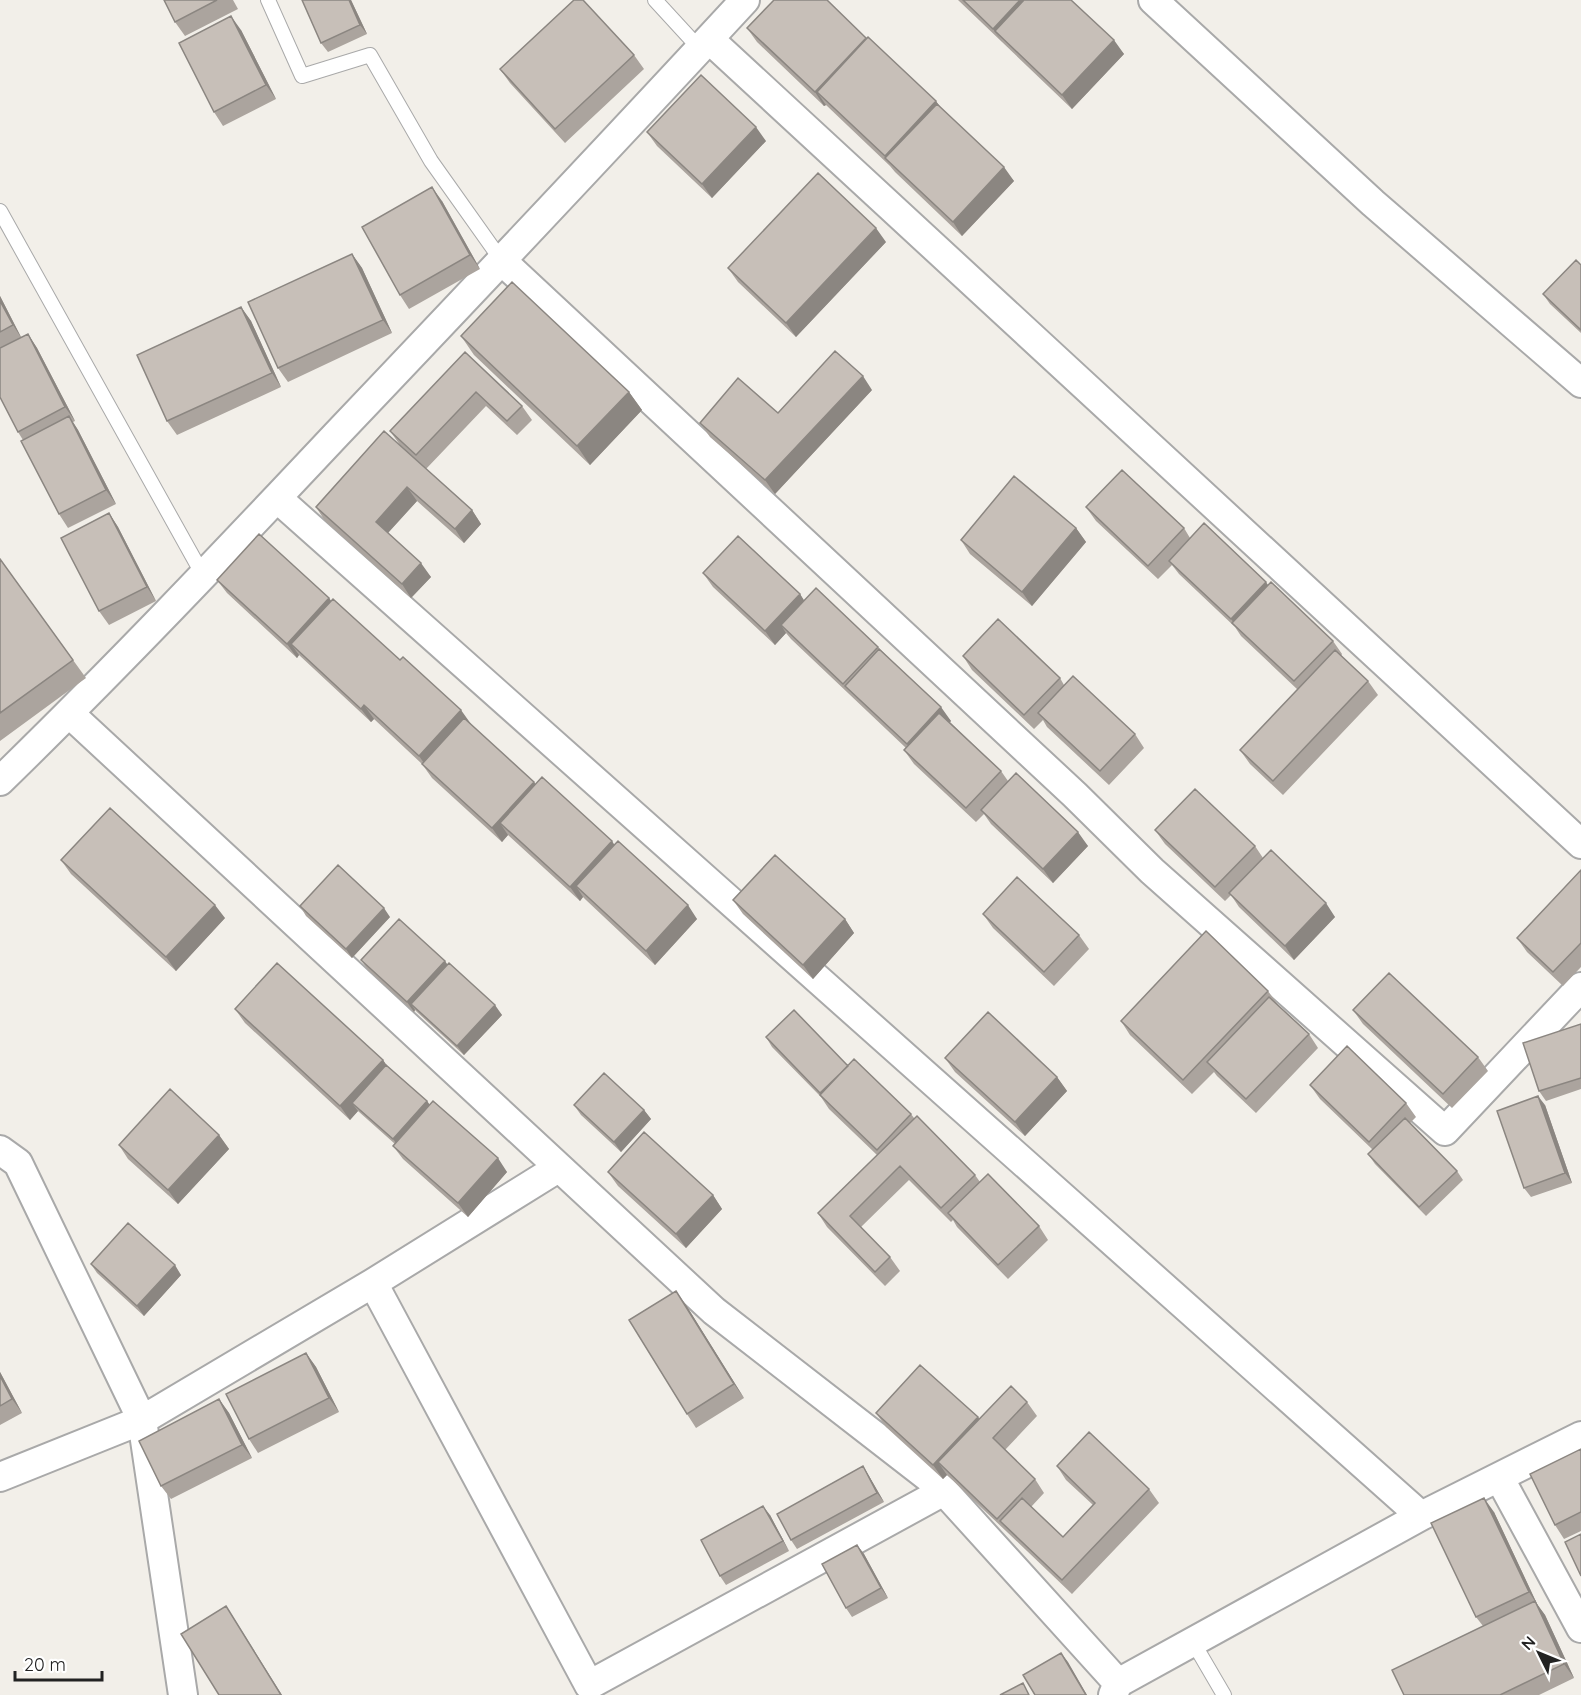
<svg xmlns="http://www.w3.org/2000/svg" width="1581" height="1695" font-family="Quicksand,sans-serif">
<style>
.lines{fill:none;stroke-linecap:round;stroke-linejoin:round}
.service-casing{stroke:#a9a9a9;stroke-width:16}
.minor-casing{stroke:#a9a9a9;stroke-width:32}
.service{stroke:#fff;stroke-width:14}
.minor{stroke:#fff;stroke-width:28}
.wall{fill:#aba49e}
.shaded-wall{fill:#8b8681}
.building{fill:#c7bfb8;stroke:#8b8681;stroke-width:1.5}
</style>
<rect width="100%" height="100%" fill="#f2efe9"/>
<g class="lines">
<!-- service casing -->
<g class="service-casing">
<path id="service" d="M268,0l34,76 68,-21 61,106 71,100
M655,0l45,49
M0,211l203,364
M1193,1642l31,53"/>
</g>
<!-- minor casing -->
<g class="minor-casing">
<path id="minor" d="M1153,0l220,203 208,180
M709,39l872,805
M502,261l573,534 77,76 293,260 136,-144
M277,498l1144,1018
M70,714l644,597 214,166 16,14 174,192
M0,781c115,-112 226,-229 336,-346 137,-144 274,-289 409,-435
M0,1150l18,13 124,257 41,275
M373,1283l216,402 355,-194
M0,1477l142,-57 231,-137 185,-115
M1499,1477l82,151
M1113,1695l5,-12 303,-167 160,-80"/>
</g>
<!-- service -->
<use href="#service" class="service"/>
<!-- minor -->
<use href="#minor" class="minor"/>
</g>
<!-- wall -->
<path class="wall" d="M164,0h69l5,9 -53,27 -10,-14z
M302,0h49l16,34 -39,18 -7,-9z
M958,0h113l53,54 -52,55z
M747,28l120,11 73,68 74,74 -52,55 -67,-64 -5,-6 -64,-61 -2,1 -67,-64z
M241,30l35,69 -53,27 -9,-14z
M634,55l10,14 -79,74 -55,-60 -10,-14z
M647,132l119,9 -54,57 -55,-52z
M442,201l38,68 -71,40 -9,-14z
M886,242l-90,95 -58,-55 -10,-14z
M352,254l10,14 30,65 -104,49 -10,-14z
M1581,265v68l-31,-29 -7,-10z
M0,296l21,41 7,-3 9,14 38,73 -2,1 5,8 38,74 -48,24 -9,-14 -36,-74 -5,-8 -18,-35z
M241,307l10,14 30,66 -104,48 -10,-14z
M461,336l168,56 13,18 -52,55 -116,-110z
M465,352l57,54 10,14 -15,15 -31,-29 -60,63 46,41 9,14 -17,19 -47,-42 -29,32 43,44 -20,21 -86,-77 -9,-14 84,-62 -10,-14z
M872,390l-97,104 -65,-57 -10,-14 78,-10z
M1086,507l98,21 6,10 78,47 65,56 9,13 -1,2 27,25 10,14 -95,100 -33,-31 -10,-14 58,-60 -57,-54 -6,-9 -56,-53 -7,-9 -14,14 -62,-58z
M109,513l9,14 38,74 -47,24 -10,-14z
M1076,528l10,14 -54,64 -62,-52 -9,-14z
M0,559l86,119 -86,63z
M703,573l97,21 4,7 74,46 73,74 -1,1 51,49 7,10 80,65 -35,37 -62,-59 -7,-10 -8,8 -62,-58 -10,-14 2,-2 -115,-109 -5,-6 -11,12 -62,-58z
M217,580l112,18 2,3 139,123 66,61 78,60 83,74 -42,46 -69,-65 -3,-3 -3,4 -72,-66 -6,7 -70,-64 -10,-14 -48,-45 -3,3 -72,-67 -2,3 -70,-65z
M963,656l97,22 4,7 71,49 9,14 -35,37 -62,-58 -4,-7 -9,9 -62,-59z
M1155,830l100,16 8,12 72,59 -41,43 -55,-53 -8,-12 -6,6 -60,-57z
M61,860l164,58 -49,53 -105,-97z
M1581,870v97l-18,19 -36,-34 -10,-14z
M733,900l112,19 9,14 -41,46 -70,-65z
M300,906l90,11 -38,41 -46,-42z
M983,914l96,21 10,14 -35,37 -61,-58z
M361,960l86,4 55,51 -38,40 -46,-42 -3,-3 -1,2 -46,-42z
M1268,991l10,14 31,29 9,14 -62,65 -39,-37 -3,-4 -22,22 -62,-59 -9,-14z
M235,1009l148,51 3,5 41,36 3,4 77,67 -39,45 -65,-58 -10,-13 2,-2 -37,-33 -8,9 -105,-97z
M1353,1010l125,47 10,14 -36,37 -89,-84z
M1581,1024v65l-35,12 -7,-10z
M766,1037l82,29 63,48 3,4 61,57 5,7 59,44 9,14 -40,39 -51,-52 -4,-7 -2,2 -42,-42 -48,47 29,30 10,14 -15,15 -58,-59 -9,-14 59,-58 -48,-46 -8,-12 -49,-50z
M945,1058l112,19 10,14 -42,45 -70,-64z
M1310,1085l96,18 10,14 -6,6 47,48 6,9 -37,36 -51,-52 -7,-10 5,-4 -53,-51z
M574,1105l70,5 7,9 -30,33 -40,-37z
M1545,1105l27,78 -41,14 -7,-9z
M219,1135l10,14 -51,55 -50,-45 -9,-14z
M608,1172l105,23 9,14 -36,39 -68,-62z
M91,1264l90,11 -37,41 -47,-43z
M686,1305l58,93 -48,30 -9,-14z
M306,1353l10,14 23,45 -81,41 -9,-14z
M0,1372l22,41 -22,12z
M219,1399l10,14 23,45 -81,41 -10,-13z
M1027,1402l10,14 -32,34 30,29 9,14 -13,14 32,30 30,-32 -27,-25 -9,-14 92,23 10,14 -87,91 -65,-62 -60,-57 -4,4 -57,-52 -10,-14 102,4 1,3z
M1581,1449v82l-17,8 -9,-14z
M863,1466l6,10 15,26 -87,47 -6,-9z
M1494,1512l44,94 7,9 29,63 -35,17h-135l79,-69 -7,-9z
M770,1515l19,36 -63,34 -6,-9z
M857,1545l7,9 24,44 -36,19 -6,-9z"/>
<!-- shaded-wall -->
<path class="shaded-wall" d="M349,0h2l16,34 -7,-9z
M1020,0h23l-48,31 8,12 -10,-14z
M231,16l10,14 35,69 -10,-14z
M866,38l10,13 -59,41 9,13 -2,1 -9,-14z
M1114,40l10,14 -52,55 -10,-14z
M936,101l10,14 -57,47 -4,-6z
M756,127l10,14 -54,57 -10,-14z
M1004,167l10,14 -52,55 -9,-14z
M432,187l10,14 38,68 -10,-14z
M876,228l10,14 -90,95 -10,-14z
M352,254l10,14 30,65 -9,-13z
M0,296l22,43 -9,-14 -13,-24z
M241,307l10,14 30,66 -9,-14z
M28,334l9,14 38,73 -10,-14z
M863,376l9,14 -97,104 -10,-14z
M629,392l13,18 -52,55 -13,-19z
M69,416l9,14 38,74 -10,-14z
M407,487l10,14 -31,34 -10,-13z
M472,510l9,14 -17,19 -9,-14z
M109,513l9,14 38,74 -9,-14z
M1076,528l10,14 -54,64 -10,-14z
M421,563l10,14 -20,21 -9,-14z
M1266,582l9,14 -37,32 -7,-9z
M800,594l9,14 -28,17 5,8 -11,12 -10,-14z
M329,598l10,14 -48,32 8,11 -2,3 -10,-14z
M364,705l10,14 -3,3 -10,-13z
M941,707l10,14 -35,37 -9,-14z
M461,710l10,14 -42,46 -10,-14z
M534,782l10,14 -44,27 8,12 -6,7 -10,-14z
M1078,832l10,14 -35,37 -10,-14z
M612,841l9,14 -45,31 7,11 -3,4 -10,-14z
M1326,903l9,14 -41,43 -9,-14z
M215,905l10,13 -49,53 -10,-14z
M688,905l9,14 -42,46 -9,-14z
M384,908l6,9 -38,41 -6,-9z
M845,919l9,14 -41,46 -10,-14z
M445,961l7,10 -41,33 4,6 -1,2 -7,-10z
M495,1005l7,10 -38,40 -7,-9z
M383,1060l10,14 -41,29 6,8 -8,9 -10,-14z
M1057,1077l10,14 -42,45 -10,-14z
M1538,1096l7,9 27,78 -7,-10z
M427,1101l6,9 -33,38 -7,-9z
M644,1110l7,9 -30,33 -7,-10z
M219,1135l10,14 -51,55 -10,-14z
M498,1158l9,14 -39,45 -10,-14z
M713,1195l9,14 -36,39 -10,-14z
M175,1265l6,10 -37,41 -7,-10z
M676,1291l10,14 58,93 -10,-14z
M306,1353l10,14 23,45 -10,-14z
M0,1372l22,41 -10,-14 -12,-23z
M219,1399l10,14 23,45 -10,-13z
M978,1417l9,14 -49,31 9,13 -4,4 -10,-14z
M863,1466l6,10 15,26 -7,-9z
M1484,1498l10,14 44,94 -9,-14z
M763,1506l7,9 19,36 -6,-10z
M857,1545l7,9 24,44 -7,-10z
M1535,1601l10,14 29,63 -10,-14z
M226,1606l9,14 47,75h-1z
M1061,1653l7,9 19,33h-1z"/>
<!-- building -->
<path class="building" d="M164,0h53l-42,22z
M302,0h47l11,25 -39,18z
M574,0h9l51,55 -79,74 -55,-60z
M774,0h53l39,38 -51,54 -68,-64z
M963,0h57l-27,29z
M1024,0h47l43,40 -52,55 -67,-64z
M231,16l35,69 -52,27 -35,-69z
M868,37l68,64 -51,55 -68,-64z
M701,75l55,52 -54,57 -55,-52z
M937,104l67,63 -51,55 -68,-64z
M818,173l58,55 -90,95 -58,-55z
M432,187l38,68 -70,40 -38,-68z
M352,254l31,66 -105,48 -30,-66z
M1576,260l5,5v65l-38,-36z
M512,282l117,110 -52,54 -116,-110z
M0,301l13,24 -13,7z
M241,307l31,66 -105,48 -30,-66z
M28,334l37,73 -47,25 -18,-35v-49z
M835,351l28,25 -98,104 -65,-57 38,-45 40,35z
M465,352l57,54 -15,15 -31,-29 -60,63 -26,-24z
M69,416l37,74 -47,24 -38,-73z
M384,431l88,79 -17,19 -48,-42 -31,35 45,41 -19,21 -86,-77z
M1122,470l62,58 -36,38 -62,-59z
M1014,476l62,52 -54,64 -61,-52z
M109,513l38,74 -48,24 -38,-73z
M1204,523l62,59 -35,37 -62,-58z
M259,534l70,64 -42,46 -70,-64z
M738,536l62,58 -35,37 -62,-58z
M0,559l73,101 -73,53z
M1271,582l62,59 -39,40 -62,-58z
M816,588l62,59 -35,37 -62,-59z
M333,599l67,61 3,-3 58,53 -42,46 -55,-51 -3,4 -70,-65z
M998,619l62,59 -36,37 -61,-59z
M879,649l62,58 -34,37 -62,-58z
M1335,650l33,31 -95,100 -33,-31z
M1073,676l62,58 -35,37 -62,-58z
M939,713l62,58 -35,37 -62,-58z
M464,718l70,64 -42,46 -70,-64z
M1016,773l62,59 -35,37 -62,-59z
M542,777l70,64 -42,46 -70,-64z
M1195,789l60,57 -40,41 -60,-57z
M110,808l105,97 -49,52 -105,-97z
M618,841l70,64 -42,46 -70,-65z
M1271,850l55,53 -41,43 -56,-53z
M775,855l70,64 -42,46 -70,-65z
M338,865l46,43 -38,41 -46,-43z
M1581,870v73l-28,29 -36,-34z
M1017,877l62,58 -35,37 -61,-58z
M399,919l46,42 -38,41 -46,-42z
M1206,931l62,60 -85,89 -62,-59z
M277,963l106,97 -43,46 -105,-97z
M449,963l46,42 -38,41 -46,-42z
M1389,973l89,84 -35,37 -90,-84z
M1269,997l40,37 -63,65 -39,-37z
M794,1010l54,56 -28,27 -54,-56z
M988,1012l69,65 -42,45 -70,-64z
M1581,1024v54l-42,13 -16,-48z
M1347,1046l59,57 -37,39 -59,-57z
M854,1059l57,55 -34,36 -57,-55z
M386,1065l41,36 -34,38 -41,-36z
M604,1073l40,37 -30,32 -40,-37z
M170,1089l49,46 -51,55 -49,-45z
M1538,1096l27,77 -41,15 -27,-77z
M433,1101l65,57 -40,45 -65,-57z
M917,1116l58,59 -34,33 -41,-42 -50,50 40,41 -15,15 -57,-59z
M1405,1118l52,53 -38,36 -51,-53z
M644,1132l69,63 -37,39 -68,-62z
M988,1174l51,52 -41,39 -50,-52z
M128,1223l47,42 -38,41 -46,-42z
M676,1291l58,93 -47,30 -58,-94z
M306,1353l23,45 -80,41 -23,-45z
M920,1365l58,52 -45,48 -57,-52z
M0,1376l12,23 -12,7z
M1011,1386l16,16 -34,36 42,41 -38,40 -59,-57z
M219,1399l23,46 -81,41 -22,-45z
M1089,1432l60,57 -87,91 -62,-59 22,-23 41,39 32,-34 -38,-37z
M1581,1449v63l-26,13 -25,-51z
M863,1466l14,27 -86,47 -14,-26z
M1484,1498l45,94 -53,25 -45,-94z
M763,1506l20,35 -63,35 -19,-36z
M1581,1534v42l-16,-34z
M857,1545l24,43 -35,20 -24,-44z
M1535,1601l29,63 -64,31h-96l-12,-25z
M226,1606l55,89h-62l-38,-61z
M1061,1653l25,42h-51l-12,-20z
M1023,1683l6,12h-29z"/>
<!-- north arrow -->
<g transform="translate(1539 1653) rotate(313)" stroke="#ffffff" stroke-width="4.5" paint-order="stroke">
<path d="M0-4.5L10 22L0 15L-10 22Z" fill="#222222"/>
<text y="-9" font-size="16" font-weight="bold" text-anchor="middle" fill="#222222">N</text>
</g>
<!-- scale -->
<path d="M15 1671v9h87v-9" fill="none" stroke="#222222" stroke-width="3"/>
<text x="24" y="1671" font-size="18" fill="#222222" stroke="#ffffff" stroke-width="4.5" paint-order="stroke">20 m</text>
</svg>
